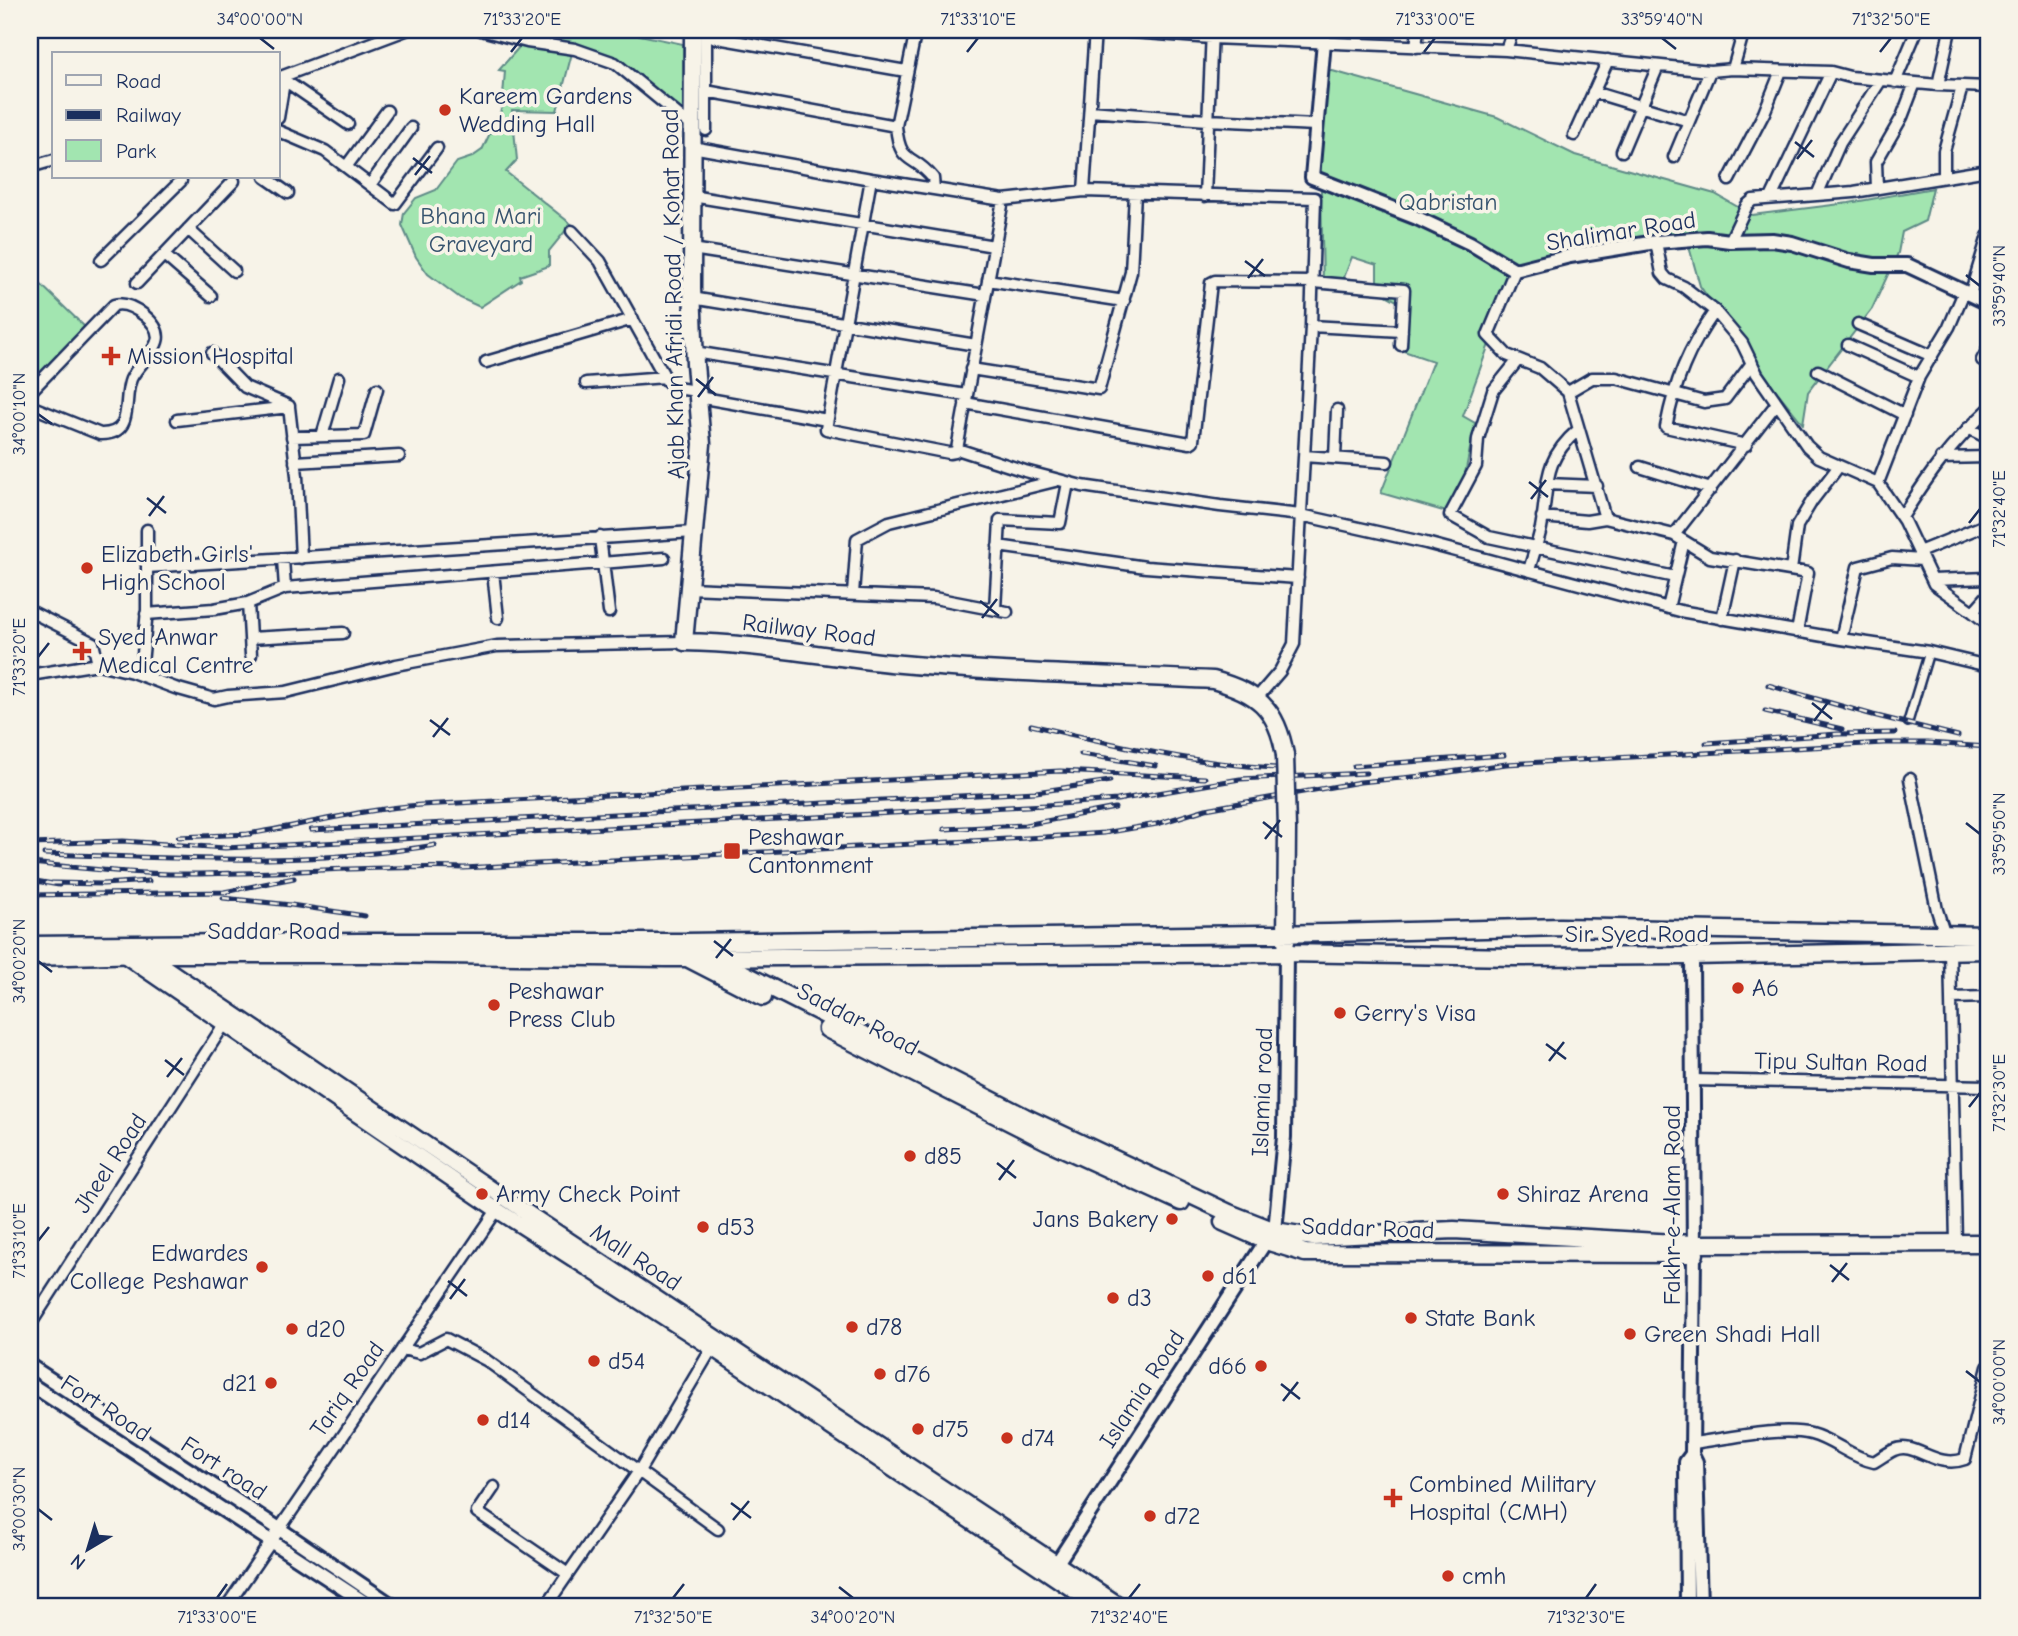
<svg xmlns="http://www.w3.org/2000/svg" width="2018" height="1636" font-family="'Comic Neue',sans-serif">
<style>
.green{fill:#a2e5b0;stroke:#5e8a87;stroke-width:2}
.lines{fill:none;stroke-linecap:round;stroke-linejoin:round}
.pedestrian-casing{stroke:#1b2f5e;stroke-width:12}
.minor-casing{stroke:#1b2f5e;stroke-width:15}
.tertiary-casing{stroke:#1b2f5e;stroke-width:18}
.secondary-casing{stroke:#1b2f5e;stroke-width:19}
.primary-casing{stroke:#1b2f5e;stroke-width:21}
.pedestrian{stroke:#f7f3e8;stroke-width:7}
.minor{stroke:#f7f3e8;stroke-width:10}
.tertiary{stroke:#f7f3e8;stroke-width:12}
.secondary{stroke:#f7f3e8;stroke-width:14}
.primary{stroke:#f7f3e8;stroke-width:16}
.rail-casing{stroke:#1b2f5e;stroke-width:5}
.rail{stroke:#f7f3e8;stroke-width:2.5;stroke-dasharray:8;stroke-linecap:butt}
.primary-bridge-casing{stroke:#1b2f5e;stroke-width:21;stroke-linecap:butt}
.primary-bridge{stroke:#f7f3e8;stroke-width:16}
.ticks{fill:none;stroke:#1b2f5e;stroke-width:2.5}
.poi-dot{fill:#c8321e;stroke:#f7f3e8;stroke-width:2.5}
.labels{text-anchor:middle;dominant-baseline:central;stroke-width:7;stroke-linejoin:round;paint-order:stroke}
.poi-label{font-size:24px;fill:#1b2f5e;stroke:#f7f3e8;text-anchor:start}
.park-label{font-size:24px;fill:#36536e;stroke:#f7f3e8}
.street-label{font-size:24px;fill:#1b2f5e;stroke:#f7f3e8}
.neatline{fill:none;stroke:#1b2f5e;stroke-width:2.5}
.ticks-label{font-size:18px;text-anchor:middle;fill:#1b2f5e}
</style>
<rect width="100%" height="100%" fill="#f7f3e8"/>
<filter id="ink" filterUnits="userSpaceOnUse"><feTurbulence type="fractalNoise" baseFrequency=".0143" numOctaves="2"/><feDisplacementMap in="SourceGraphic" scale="14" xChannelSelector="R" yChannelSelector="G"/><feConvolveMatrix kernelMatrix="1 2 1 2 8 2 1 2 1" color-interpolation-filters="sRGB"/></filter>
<g filter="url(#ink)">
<!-- green -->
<path class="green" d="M534,30h82l67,14 1,81 -69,-62 -42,-14 -16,62 -45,-1 5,50 -11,12 65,52 -22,27v15l-29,10 1,4 -41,27 -20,-9 -32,-24 -12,-17 -14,-32 2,-12 12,-15 20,-8 21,-28 15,-5 10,-7 20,-42 3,-37 -6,-1z
M1329,70l168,47 78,38 140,39 37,21 97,-12 84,-15 -8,33 -23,11 -4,21 -26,56 -64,83 -5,32 -53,-66 -50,-72 -12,-43 -171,24 -54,149 12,7 -18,92 -76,-22 52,-132 -35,-12 8,-43 -29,-16v-25l-25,-8 -9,23 -20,3 -3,-139z
M30,274l57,55 -46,47 -9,1 -2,-2z"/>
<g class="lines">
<!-- pedestrian casing -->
<g class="pedestrian-casing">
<path id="pedestrian" d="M1908,722l21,-70"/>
</g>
<!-- minor casing -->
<g class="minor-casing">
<path id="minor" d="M481,30l46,12 48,7 40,14 78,64
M916,30l-20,96c4,41 16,26 37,52l1,11
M1106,30l105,8 295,12 204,21 23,-2 98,3 19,5 88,8 50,2
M706,33v97
M706,36l200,35
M1416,47l2,-17
M1506,50l7,-20
M1733,69l11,-39
M278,78l128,-48
M284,80l64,44
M1895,82l22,-52
M1938,85l12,-55
M706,91l190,35
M1593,92l96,29
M1090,111l117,9 109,5
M278,118l7,-42
M278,131l47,20 70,53 42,-56
M1574,135l34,-75
M692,147l179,32 132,21 81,-9 231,7 -4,128 -17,318 -14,27 -24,28
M1622,151l36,-85
M1674,157l36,-86
M30,167l24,-7
M346,167l41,-56
M1944,176v-25l18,-64
M265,177l23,16
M871,179l-45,250 123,24 6,-1 2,-3 46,-249
M1729,180l35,-67 17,-42
M370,185l41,-57
M1877,188l-1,-26 26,-45 13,-34
M1084,191l11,-161
M1817,195l23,-52 41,-63
M692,196l302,50
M1205,196l7,-166
M1771,198l60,-126
M188,229l46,42
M572,231l28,30 67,120 9,7 21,3
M1730,241l17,-36 6,-5 101,-8 134,-22
M1656,242l6,31 5,6 17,8 31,24 27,32 15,31 50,72 12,11 59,26 26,38 30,63 39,28
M692,249l293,46
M164,255l47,41
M101,260l80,-79
M1515,270l-27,65 19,20 33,13 28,24 37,126 69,17 103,-132
M988,280l136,21
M137,283l97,-102
M1970,295l18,-59
M692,298l284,47
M1715,311c-27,38 -40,70 -49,116l80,18
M1858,324l74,32
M1311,326l91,5
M1848,345l71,32
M694,352l272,43
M212,353l33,34 44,19
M1518,360l-25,31 -15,48 -2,27 -26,49 39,22 186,40
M1982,360l6,-11
M486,362l147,-43
M971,369l128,20 32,-117 4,-79
M1818,371l87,44
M586,383l79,-6
M30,392l84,-87c11,-3 21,3 30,10 33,27 -2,40 -13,64 -9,21 5,56 -31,55l-70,-28
M1568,392l24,-14h24l88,24 21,-3 27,-36
M698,397l129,23
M965,403l225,40 3,-2 18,-158 4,-2 98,1 91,8 -3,55
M289,407l8,69 4,82
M177,420l112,-13
M1968,428l20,10
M322,436l17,-58
M292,437l72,-2 13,-46
M957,449l68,22 57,15 138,20 81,9 125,28 254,68 161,28 88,13 59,14
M1304,456l83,6
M1335,458l2,-48
M1941,458l47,-1
M295,462l104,-6
M1640,467l71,22
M1878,483l41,-106 30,-50 15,-35
M1547,484l50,2
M1542,517l45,4 18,-3
M1902,517c28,-44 47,-71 86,-107
M1674,535l36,22 98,16 -11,59
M600,537l9,75
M998,546l148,21 152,11
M1919,552l69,-28
M283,559l2,29
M147,567l547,-35
M1529,570c4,-14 9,-28 12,-42 8,-43 0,-66 37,-98
M1791,570l6,-44 15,-25 27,-35
M493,572l5,46
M1932,580l56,-2
M689,588l245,10 73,14
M853,594l4,-55 32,-17 166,-41
M1988,595l-15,17 15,12
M248,603l3,52
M1668,608l16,-67
M995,609l5,-89 60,3 8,-40
M30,611l63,32 5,21
M146,614l68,-5 34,-6 37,-15 379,-30
M1722,619l13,-59
M250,638l93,-5
M1841,639l17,-72 34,-9 30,2
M30,675l68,-11 34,8 43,16 39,11 14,-3 58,-4 110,-27 101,-19 187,-4
M141,675l6,-65v-80
M1910,779l27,131 8,25
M1950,950l6,294
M1951,998l37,-1
M1692,1080l296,6
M30,1325l195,-302
M402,1349l17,4 27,-14 40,21 232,169
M1693,1443c31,-4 88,-17 118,-9 23,6 39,23 63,28 7,-4 13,-9 20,-12 21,-10 41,20 71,9l23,-92
M494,1487l-17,25 91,62
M227,1606l270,-396
M546,1606l93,-135 73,-123"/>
</g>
<!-- tertiary casing -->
<g class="tertiary-casing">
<path id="tertiary" d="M1325,30l-13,147 105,41 53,25 45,27 55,-14 86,-14 51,-4 23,3 42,-1 20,3 57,18 25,4h33l81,38
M1692,956l2,298 -2,200 4,8 4,144
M30,1366l248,162 115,78
M30,1384l340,222
M1057,1563l209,-322 9,-10 9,-94 2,-184
M1687,1606l-1,-144 6,-8"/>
</g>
<!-- secondary casing -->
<g class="secondary-casing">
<path id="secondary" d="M121,953l376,257 215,138 385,258
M144,953l361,245 616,408"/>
</g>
<!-- primary casing -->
<g class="primary-casing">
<path id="primary" d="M693,30l-1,258 3,76 7,80 -18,198c69,1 137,14 206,21 107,10 215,12 323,17 44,12 64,28 72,75
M1286,942l1,-113
M30,945l330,-3h325l644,-9 231,-6 428,8
M30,957l116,-3h221l299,4 620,-5 229,4 177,-1 296,-6
M689,959l74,38
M715,959l310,158 204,96 46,18 38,6 141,-7 238,14 296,-1
M827,1029l220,112 134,61
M1223,1222l43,19 39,12 390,1"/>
</g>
<!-- pedestrian -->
<use href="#pedestrian" class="pedestrian"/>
<!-- minor -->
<use href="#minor" class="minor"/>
<!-- tertiary -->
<use href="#tertiary" class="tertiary"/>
<!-- secondary -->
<use href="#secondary" class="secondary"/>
<!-- primary -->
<use href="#primary" class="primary"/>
<!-- rail casing -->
<g class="rail-casing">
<path id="rail" d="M1768,685l105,30 85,21
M1765,711l77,18
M1031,725c81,19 162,39 246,43
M1706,743l132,-9 57,-1
M1081,754l75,12
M1354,766l150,-11
M944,829l81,-4 90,-17
M311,830l725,-38 74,-11
M242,835c60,-9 119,-26 179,-30l639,-34 145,7
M178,837l73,-3
M30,844l93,-3 102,7 821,-43 71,-5 123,-21 126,-6
M44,854c130,4 261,13 391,-9
M30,863c51,5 103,11 155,11 93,0 186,-9 279,-6l581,-31 59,-4 53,-9 49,-15 154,-27 62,-6 84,-12 378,-21h44l60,4
M30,880l29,5
M52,883l51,1 46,-3
M30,895l194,-3 70,-14
M223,898l68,7 74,11"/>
</g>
<!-- rail -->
<use href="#rail" class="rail"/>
<!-- primary-bridge casing -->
<g class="primary-bridge-casing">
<path id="primary-bridge" d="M1285,755l2,74"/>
</g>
<!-- primary-bridge -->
<use href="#primary-bridge" class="primary-bridge"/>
</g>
</g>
<!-- ticks -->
<path class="ticks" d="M260,38l14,11M1662,38l14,11M511,52l11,-14M967,52l11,-14M1424,52l11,-14M1880,52l11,-14M1795,142l19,15M413,158l19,15M1797,159l15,-19M415,175l15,-19M1245,261l20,15M1966,275l14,11M1248,278l15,-19M696,379l20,16M698,397l15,-20M38,414l14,10M1529,482l19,15M147,498l19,15M1531,499l15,-19M149,516l15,-20M1969,523l11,-14M980,601l19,15M982,618l15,-19M38,657l11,-14M1812,703l20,16M430,720l20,15M1814,721l15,-20M433,737l15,-19M1263,822l19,15M1966,823l14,11M1265,839l15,-19M714,941l19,15M716,958l15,-19M38,961l14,11M1546,1044l20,15M165,1060l19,15M1549,1061l15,-19M167,1077l15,-19M1969,1107l11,-14M997,1163l19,15M999,1180l15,-20M38,1241l11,-14M1830,1265l19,15M448,1281l19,15M1832,1282l15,-19M450,1299l15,-20M1966,1371l14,11M1281,1384l19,15M1283,1401l15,-19M731,1503l20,15M38,1509l14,11M733,1520l16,-19M839,1587l14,11M217,1598l10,-14M673,1598l11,-14M1129,1598l11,-14M1586,1598l10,-14"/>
<!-- markers -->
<g class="poi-dot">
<circle cx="445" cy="110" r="7"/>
<path d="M107.5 345.5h7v7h7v7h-7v7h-7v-7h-7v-7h7z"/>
<circle cx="87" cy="568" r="7"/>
<path d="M78.5 640.5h7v7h7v7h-7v7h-7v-7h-7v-7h7z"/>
<rect x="723" y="842" width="18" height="18" rx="3.5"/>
<circle cx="1738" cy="988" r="7"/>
<circle cx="494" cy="1005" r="7"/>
<circle cx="1340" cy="1013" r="7"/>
<circle cx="910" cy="1156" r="7"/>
<circle cx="482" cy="1194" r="7"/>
<circle cx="1503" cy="1194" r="7"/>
<circle cx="1172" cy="1219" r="7"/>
<circle cx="703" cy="1227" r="7"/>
<circle cx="262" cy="1267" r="7"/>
<circle cx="1208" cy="1276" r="7"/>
<circle cx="1113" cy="1298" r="7"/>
<circle cx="1411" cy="1318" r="7"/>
<circle cx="852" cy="1327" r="7"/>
<circle cx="292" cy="1329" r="7"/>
<circle cx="1630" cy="1334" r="7"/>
<circle cx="594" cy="1361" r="7"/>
<circle cx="1261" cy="1366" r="7"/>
<circle cx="880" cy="1374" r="7"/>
<circle cx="271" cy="1383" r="7"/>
<circle cx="483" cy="1420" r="7"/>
<circle cx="918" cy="1429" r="7"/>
<circle cx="1007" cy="1438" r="7"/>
<path d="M1389.5 1487.5h7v7h7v7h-7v7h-7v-7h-7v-7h7z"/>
<circle cx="1150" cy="1516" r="7"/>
<circle cx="1448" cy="1576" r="7"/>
</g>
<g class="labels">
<!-- poi labels -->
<g class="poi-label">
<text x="459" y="96">Kareem Gardens<tspan x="459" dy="28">Wedding Hall</tspan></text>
<text x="127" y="356">Mission Hospital</text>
<text x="101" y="554">Elizabeth Girls'<tspan x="101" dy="28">High School</tspan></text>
<text x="98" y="637">Syed Anwar<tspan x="98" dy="28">Medical Centre</tspan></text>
<text x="748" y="837">Peshawar<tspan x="748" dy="28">Cantonment</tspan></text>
<text x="1752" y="988">A6</text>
<text x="508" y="991">Peshawar<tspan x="508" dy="28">Press Club</tspan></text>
<text x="1354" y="1013">Gerry's Visa</text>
<text x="924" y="1156">d85</text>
<text x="496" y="1194">Army Check Point</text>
<text x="1517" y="1194">Shiraz Arena</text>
<text x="1158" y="1219" text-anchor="end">Jans Bakery</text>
<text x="717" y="1227">d53</text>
<text x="248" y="1253" text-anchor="end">Edwardes<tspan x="248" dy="28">College Peshawar</tspan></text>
<text x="1222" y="1276">d61</text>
<text x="1127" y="1298">d3</text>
<text x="1425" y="1318">State Bank</text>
<text x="866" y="1327">d78</text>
<text x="306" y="1329">d20</text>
<text x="1644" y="1334">Green Shadi Hall</text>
<text x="608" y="1361">d54</text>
<text x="1247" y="1366" text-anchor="end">d66</text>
<text x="894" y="1374">d76</text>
<text x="257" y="1383" text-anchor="end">d21</text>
<text x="497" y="1420">d14</text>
<text x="932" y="1429">d75</text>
<text x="1021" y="1438">d74</text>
<text x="1409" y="1484">Combined Military<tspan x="1409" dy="28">Hospital (CMH)</tspan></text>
<text x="1164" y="1516">d72</text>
<text x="1462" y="1576">cmh</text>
</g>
<!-- park labels -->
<g class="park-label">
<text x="1448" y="202">Qabristan</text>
<text x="481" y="216">Bhana Mari<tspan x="481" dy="28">Graveyard</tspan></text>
</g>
<!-- street labels -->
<g class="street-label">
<text transform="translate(1621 231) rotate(-9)">Shalimar Road</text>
<text transform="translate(673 294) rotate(-91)">Ajab Khan Afridi Road / Kohat Road</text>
<text transform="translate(809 630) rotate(7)">Railway Road</text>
<text x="274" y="931">Saddar Road</text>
<text x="1637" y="934">Sir Syed Road</text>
<text transform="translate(858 1019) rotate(27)">Saddar Road</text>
<text transform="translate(1841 1062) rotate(1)">Tipu Sultan Road</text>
<text transform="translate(1262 1092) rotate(-88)">Islamia road</text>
<text transform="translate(110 1163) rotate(-57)">Jheel Road</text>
<text transform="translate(1672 1205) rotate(-90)">Fakhr-e-Alam Road</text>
<text transform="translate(1368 1228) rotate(2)">Saddar Road</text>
<text transform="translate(636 1257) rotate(33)">Mall Road</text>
<text transform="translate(347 1389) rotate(-55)">Tariq Road</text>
<text transform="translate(1142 1389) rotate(-57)">Islamia Road</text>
<text transform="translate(106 1408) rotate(33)">Fort Road</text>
<text transform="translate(224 1468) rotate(33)">Fort road</text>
</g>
</g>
<!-- margin -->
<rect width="2018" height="1636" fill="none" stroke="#f7f3e8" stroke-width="77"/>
<!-- legend -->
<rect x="52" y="52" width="228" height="126" fill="#f7f3e8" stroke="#9fa5b1" stroke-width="2"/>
<rect x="66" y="75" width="35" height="10" fill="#f7f3e8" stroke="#9fa5b1" stroke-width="2"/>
<text x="116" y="88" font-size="21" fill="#1b2f5e">Road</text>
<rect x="66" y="110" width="35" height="10" fill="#1b2f5e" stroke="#9fa5b1" stroke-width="2"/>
<text x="116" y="122" font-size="21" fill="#1b2f5e">Railway</text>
<rect x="66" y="140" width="35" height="21" fill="#a2e5b0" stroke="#9fa5b1" stroke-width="2"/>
<text x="116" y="158" font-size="21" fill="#1b2f5e">Park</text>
<!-- north arrow -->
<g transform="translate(88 1549) rotate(218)" stroke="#f7f3e8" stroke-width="5" paint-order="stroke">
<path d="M0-5L12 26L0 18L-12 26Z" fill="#1b2f5e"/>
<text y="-10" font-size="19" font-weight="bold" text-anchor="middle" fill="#1b2f5e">N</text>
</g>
<rect x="38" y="38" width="1942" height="1560" class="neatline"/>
<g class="ticks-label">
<text x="260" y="25">34°00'00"N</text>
<text x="522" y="25">71°33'20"E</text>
<text x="978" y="25">71°33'10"E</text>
<text x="1435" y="25">71°33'00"E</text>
<text x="1662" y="25">33°59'40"N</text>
<text x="1891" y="25">71°32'50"E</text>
<text transform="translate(1999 286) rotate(-90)" y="6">33°59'40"N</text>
<text transform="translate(19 414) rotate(-90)" y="6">34°00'10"N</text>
<text transform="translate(1999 509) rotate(-90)" y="6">71°32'40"E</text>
<text transform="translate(19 657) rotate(-90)" y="6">71°33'20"E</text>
<text transform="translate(1999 834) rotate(-90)" y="6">33°59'50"N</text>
<text transform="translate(19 961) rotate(-90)" y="6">34°00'20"N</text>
<text transform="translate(1999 1093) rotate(-90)" y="6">71°32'30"E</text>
<text transform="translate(19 1241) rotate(-90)" y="6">71°33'10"E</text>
<text transform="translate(1999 1382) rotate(-90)" y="6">34°00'00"N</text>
<text transform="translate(19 1509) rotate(-90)" y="6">34°00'30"N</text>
<text x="217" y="1623">71°33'00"E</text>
<text x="673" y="1623">71°32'50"E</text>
<text x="853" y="1623">34°00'20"N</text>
<text x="1129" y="1623">71°32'40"E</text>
<text x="1586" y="1623">71°32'30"E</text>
</g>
</svg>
